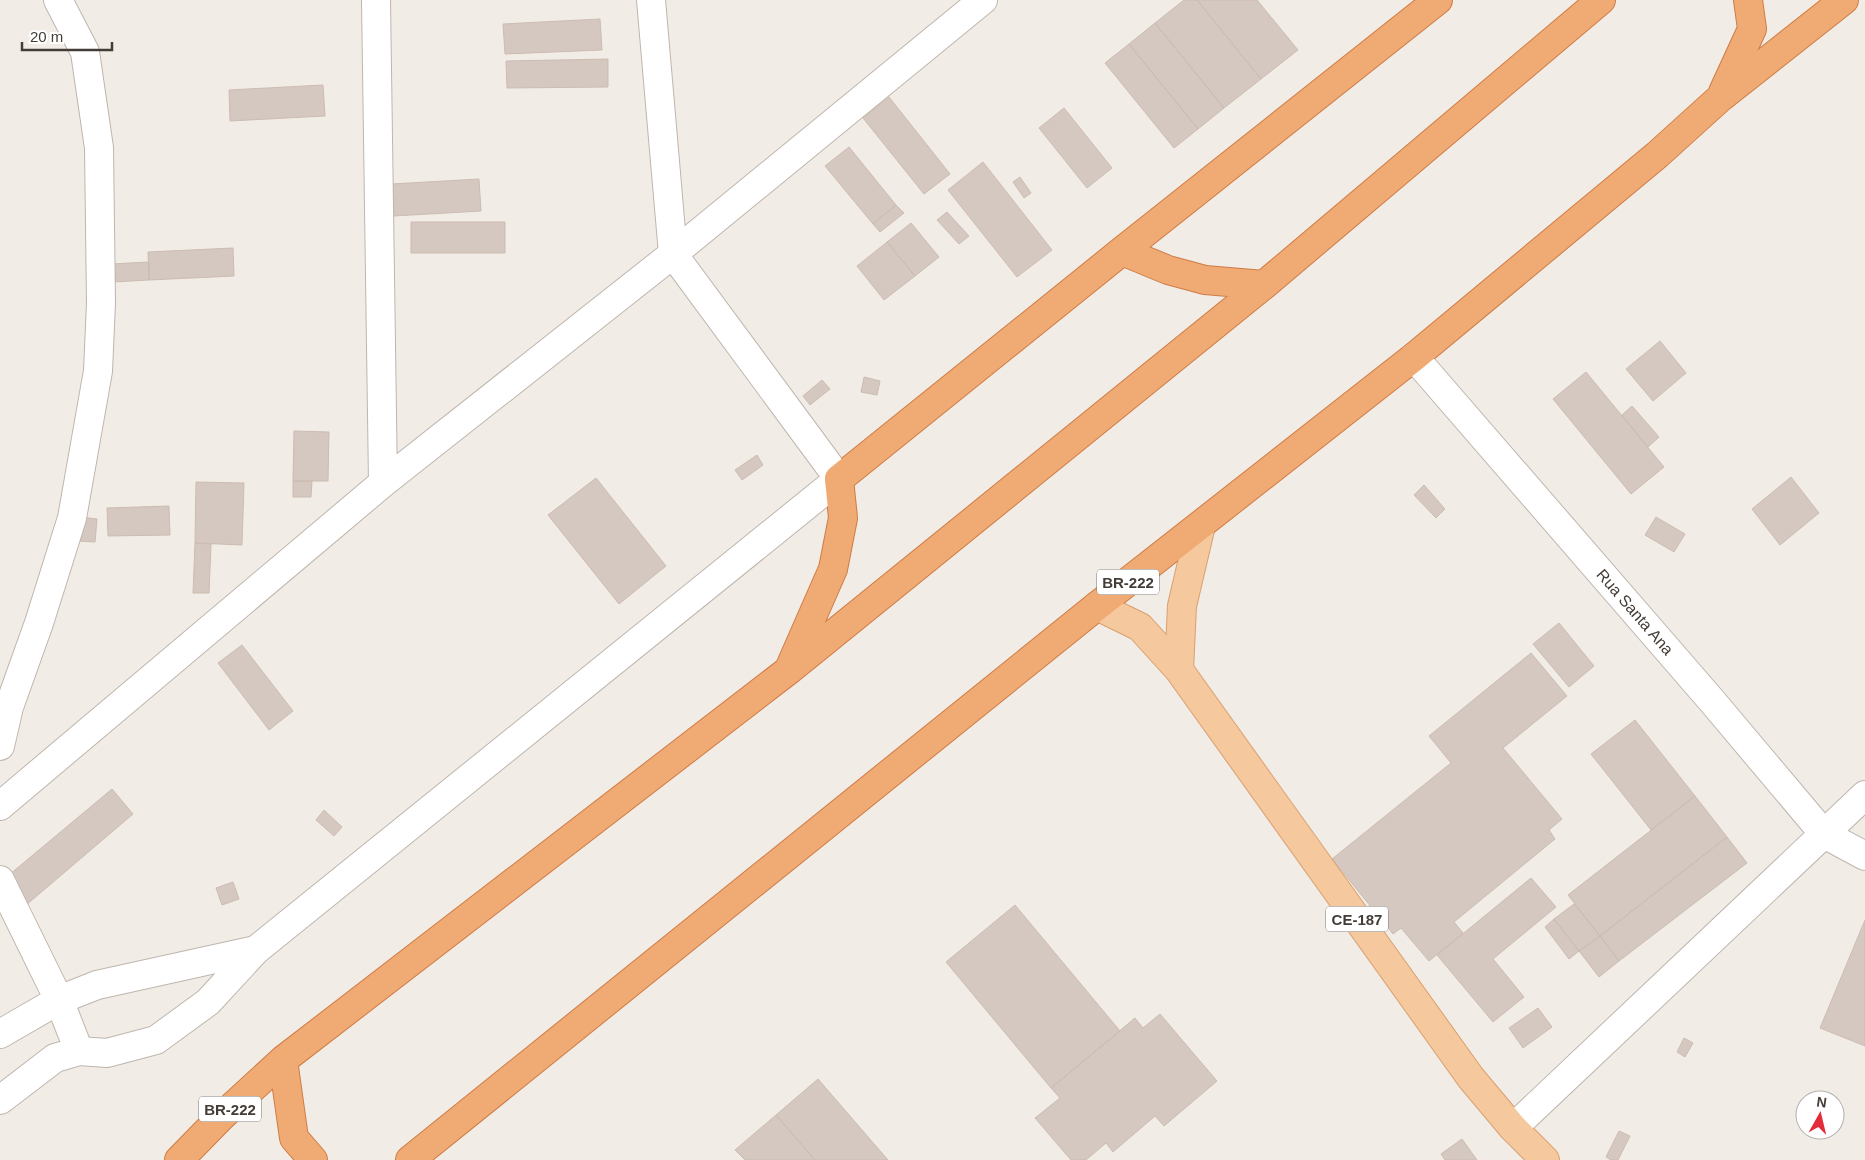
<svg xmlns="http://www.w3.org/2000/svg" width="1865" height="1160" font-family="Arial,sans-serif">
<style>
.building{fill:#d5c8c0;stroke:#ccbcb1}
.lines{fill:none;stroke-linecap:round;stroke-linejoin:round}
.minor-casing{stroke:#bfb5ad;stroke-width:30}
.major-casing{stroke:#d8a06f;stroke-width:30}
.highway-casing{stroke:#ce7c44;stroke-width:30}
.minor{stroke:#fff;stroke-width:28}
.major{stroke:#f5c89d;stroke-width:28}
.highway{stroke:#f0aa74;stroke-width:28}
.labels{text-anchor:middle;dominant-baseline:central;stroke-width:4;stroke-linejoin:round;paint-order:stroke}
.shield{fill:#fff;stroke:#7c7673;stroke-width:1}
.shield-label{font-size:15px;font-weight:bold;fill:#443c37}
.street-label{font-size:16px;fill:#443c37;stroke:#fff}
</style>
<rect width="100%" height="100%" fill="#f2ece7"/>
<!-- building -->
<path class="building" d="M1184,0h13l64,79 -37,29 -69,-85z
M1197,0h60l41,50 -37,29z
M600,19l2,31 -97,4 -2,-30z
M1155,23l69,85 -26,21 -69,-85z
M1129,44l69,85 -24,19 -69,-85z
M608,59v28l-101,1 -1,-27z
M323,85l2,31 -95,5 -1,-31z
M889,97l61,77 -26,20 -61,-76z
M1064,108l48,60 -25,20 -48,-60z
M849,147l47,58 -23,19 -48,-58z
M983,162l69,88 -35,27 -69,-87z
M1020,177l11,16 -7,5 -11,-16z
M479,179l2,32 -87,5 -2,-32z
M896,205l8,8 -24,19 -7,-8z
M947,212l22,24 -10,8 -22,-24z
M411,222h94v31h-94z
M911,223l28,34 -24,19 -28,-34z
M887,242l28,34 -31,24 -27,-34z
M233,248l1,28 -85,4 -1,-28z
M149,262v18l-36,2 -1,-18z
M1660,341l26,32 -33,28 -27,-32z
M1586,372l78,95 -33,27 -78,-95z
M864,377l16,4 -3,14 -16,-3z
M822,380l8,9 -20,16 -7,-9z
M1632,406l27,31 -11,10 -26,-32z
M294,431l35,1 -1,49h-35z
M757,455l6,10 -21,15 -7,-10z
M1791,477l28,36 -39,32 -28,-36z
M596,478l70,88 -47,38 -71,-89z
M293,481h19l-1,16h-18z
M196,482l48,1 -2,62 -47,-2z
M1424,485l21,24 -9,9 -22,-23z
M169,506l1,29 -62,1 -1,-28z
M80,517l17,2 -2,23 -17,-1z
M1656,517l29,17 -11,18 -29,-17z
M195,543l16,1 -2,49h-16z
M1559,623l35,43 -25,21 -36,-43z
M242,645l51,66 -24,19 -51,-67z
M1531,653l36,43 -64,52 59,71 -13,11 6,9 -101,83 9,11 -34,28 -28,-33 -8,6 -61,-75 119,-96 -22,-27z
M1635,720l60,76 -44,34 -60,-76z
M112,789l21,25 -108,92 -22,-26z
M1695,796l32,41 -127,99 -32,-41z
M324,810l18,17 -8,9 -18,-16z
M1727,837l20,26 -128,98 -19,-25z
M1531,878l25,29 -63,52 31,38 -31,25 -56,-67z
M233,882l6,17 -17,6 -6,-17z
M1574,904l26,32 -21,15 -25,-32z
M1015,905l105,126 -69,57 -105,-126z
M1554,919l25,32 -10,8 -24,-32z
M1865,920v126l-45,-18z
M1600,936l19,25 -20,16 -20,-26z
M1538,1008l14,19 -29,21 -14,-20z
M1160,1014l57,67 -53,45 -9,-10 -42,36 -7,-9 -20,17h-15l-36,-42 25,-20 -9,-10 84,-70 8,10z
M1684,1038l9,5 -8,14 -8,-5z
M818,1079l70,81h-73l-39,-45z
M776,1115l39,45h-70l-10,-10z
M1619,1131l11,5 -12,24h-7l-5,-3z
M1462,1139l15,21h-32l-4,-6z"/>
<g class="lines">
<!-- minor casing -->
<g class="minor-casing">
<path id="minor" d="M376,0l7,483
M1414,357l298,344 112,133 41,22
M0,746l9,-39 30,-84 33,-105 26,-147 3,-68 -2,-155 -14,-96 -27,-52
M0,806l383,-323 290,-229 310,-254
M0,880l59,120 20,51
M0,1034l59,-34 38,-15 159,-35
M0,1100l55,-42 24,-7 28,2 49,-13 52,-38 48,-52 583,-471 -166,-225 -22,-254
M1513,1128l352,-333"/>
</g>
<!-- major casing -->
<g class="major-casing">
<path id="major" d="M1097,606l43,21 39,43 292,408 42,50 32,32
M1179,670l3,-64 19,-81"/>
</g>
<!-- highway casing -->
<g class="highway-casing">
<path id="highway" d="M1723,92l29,-63 -4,-29
M1122,251l46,19 37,10 59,5
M790,667l43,-98 10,-51 -4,-39 283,-228 316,-251
M283,1060l11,78 19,22
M179,1160l42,-43 62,-57 506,-390 475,-385 337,-285
M410,1160l687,-554 317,-249 243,-202 63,-57 124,-98"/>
</g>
<!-- minor -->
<use href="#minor" class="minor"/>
<!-- major -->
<use href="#major" class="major"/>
<!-- highway -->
<use href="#highway" class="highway"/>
</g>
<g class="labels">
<!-- shield labels -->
<g class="shield">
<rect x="1097" y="569.5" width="62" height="25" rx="4"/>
<rect x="1326" y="906.5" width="62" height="25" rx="4"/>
<rect x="199" y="1096.5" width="62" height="25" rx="4"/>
</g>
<g class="shield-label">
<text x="1128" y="582">BR-222</text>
<text x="1357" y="919">CE-187</text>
<text x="230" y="1109">BR-222</text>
</g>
<!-- street labels -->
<g class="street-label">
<text transform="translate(1635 612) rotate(49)">Rua Santa Ana</text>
</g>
</g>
<!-- north arrow -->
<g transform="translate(1820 1115) rotate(8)"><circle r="24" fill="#ffffff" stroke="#b4b1af"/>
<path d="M0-4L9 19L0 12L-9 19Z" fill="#e52a39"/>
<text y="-8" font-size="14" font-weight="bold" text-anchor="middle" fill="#443c37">N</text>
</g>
<!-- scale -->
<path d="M22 42v8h90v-8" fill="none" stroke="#443c37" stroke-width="2.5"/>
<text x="30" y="42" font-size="15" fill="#443c37" stroke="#ffffff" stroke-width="4" paint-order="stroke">20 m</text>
</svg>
